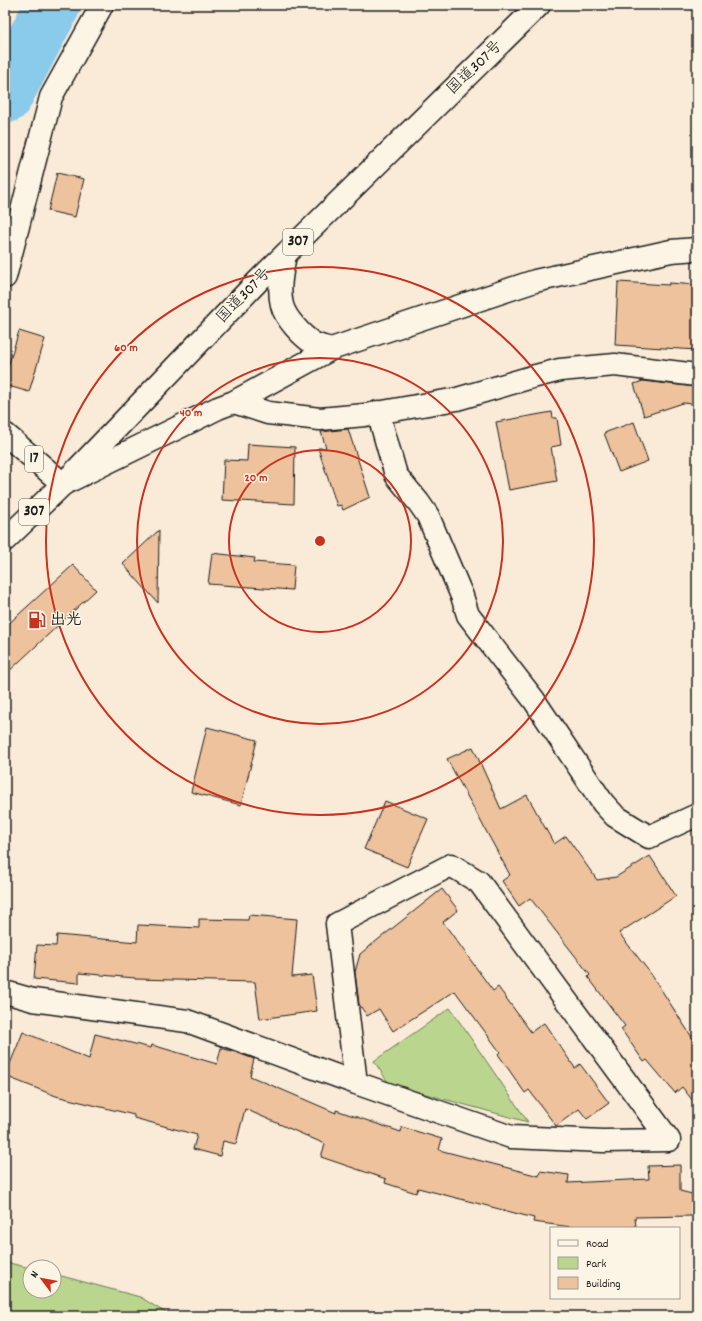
<svg xmlns="http://www.w3.org/2000/svg" width="702" height="1321" font-family="Dekko,'Klee One',sans-serif">
<style>
.green{fill:#bad68e;stroke:#6b7955}
.lines{fill:none;stroke-linecap:round;stroke-linejoin:round}
.river{stroke:#8acaeb;stroke-width:55}
.building{fill:#edc29d;stroke:#1c1c1c}
.minor-casing{stroke:#1c1c1c;stroke-width:25}
.major-casing{stroke:#1c1c1c;stroke-width:25}
.highway-casing{stroke:#1c1c1c;stroke-width:25}
.minor{stroke:#fcf5e5;stroke-width:22}
.major{stroke:#fcf5e5;stroke-width:22}
.highway{stroke:#fcf5e5;stroke-width:22}
.ring{fill:none;stroke:#c8321e;stroke-width:2}
.labels{text-anchor:middle;dominant-baseline:central;stroke-width:3;stroke-linejoin:round;paint-order:stroke}
.shield{fill:#fcf5e5;stroke:#5f5d58;stroke-width:1}
.shield-label{font-size:15px;font-weight:bold;fill:#1c1c1c}
.street-label{font-size:16px;fill:#1c1c1c;stroke:#fcf5e5}
.poi-label{font-size:16px;font-weight:bold;fill:#1c1c1c;stroke:#fcf5e5;text-anchor:start}
.centre{fill:#c8321e;stroke:#fcf5e5;stroke-width:2}
.ring-label{font-size:12px;text-anchor:middle;font-weight:bold;fill:#c8321e;stroke:#fcf5e5;stroke-width:3;stroke-linejoin:round;paint-order:stroke}
</style>
<rect width="100%" height="100%" fill="#f9ebd7"/>
<filter id="ink" filterUnits="userSpaceOnUse"><feTurbulence type="fractalNoise" baseFrequency=".025" numOctaves="2"/><feDisplacementMap in="SourceGraphic" scale="8" xChannelSelector="R" yChannelSelector="G"/><feConvolveMatrix kernelMatrix="1 2 1 2 8 2 1 2 1" color-interpolation-filters="sRGB"/></filter>
<g filter="url(#ink)">
<!-- green -->
<path class="green" d="M450,1008l78,114 -139,-38 -15,-23z
M5,1262l25,6v23h24v-17l86,23 31,19h-166z"/>
<g class="lines">
<!-- river -->
<path class="river" d="M5,96l48,-91"/>
</g>
<!-- building -->
<path class="building" d="M57,173l27,6 -9,38 -27,-6z
M618,282l51,3v-2l28,2v65l-82,-5z
M19,331l26,8 -16,53 -24,-7v-9z
M643,381l53,6 -2,17 -11,-1 -39,13 -10,-32z
M552,412l1,6h4l4,27 -10,2 6,34 -48,9 -13,-68z
M634,422l14,39 -29,11 -15,-39z
M348,429l22,68 -27,13 -2,-5 -4,1 -19,-58h8l-5,-16z
M248,444l47,3 -1,57 -72,-4 2,-40 23,1z
M159,530l-1,73 -35,-39z
M212,553l43,5 -1,4 40,3 -2,25 -84,-6z
M73,565l23,25 -91,85v-48z
M207,727l50,13 -16,65 -50,-13z
M473,747l28,62 26,-14 27,49 12,-8 31,44 19,-3 34,-21 26,40 -57,37 32,41 46,71v61l-15,-19 -7,6 -28,-33 -3,2 -23,-33 4,-3 -37,-49 2,-2 -60,-77 -11,8 -17,-25 8,-6 -63,-116z
M385,801l43,18 -21,48 -43,-18z
M442,889l16,21 -15,12 50,69 5,-4 33,45 13,-9 31,45 5,-4 29,39 -22,16 -8,-10 -23,17 -27,-36 -4,3 -27,-39 2,-2 -45,-61 -62,40 -14,-22 -12,7 -8,-12 -4,-32 5,-18z
M249,915l48,4 -5,58 20,-2 5,36 -57,8 -5,-37 -120,-3v-1l-56,-5v10l-45,-4 3,-34 19,1 1,-11 80,7 1,-17 61,3v-9l49,1z
M23,1032l66,27 6,-25 56,14 1,-3 65,19 4,-16 14,4 19,7 -4,17 86,37v-3l65,22 1,-5 40,12 -3,11 100,26 1,-5 29,4 -1,8 81,-4 -1,-13 32,-1v26l12,3 1,22 -58,1 1,10 -12,1h-45l-46,-6 1,-4 -116,-30 -2,5 -31,-10 1,-4 -65,-22 4,-13 -80,-35 -9,35 -13,-3 -3,15 -27,-7 4,-14 -63,-17v-3l-78,-19 -51,-20z"/>
<g class="lines">
<!-- minor casing -->
<g class="minor-casing">
<path id="minor" d="M285,255c-3,16 -7,34 -3,50 3,13 20,31 31,38 5,3 12,4 18,6
M5,277l46,-180 51,-92
M234,402l34,11 52,6 45,-4 92,-16 75,-22 28,-7 55,-5 82,10
M378,412l18,63 23,28 9,13 34,80 6,19 66,85 69,103 12,13 34,21 48,-22
M65,483l153,-75 16,-6 97,-53 204,-68 136,-30 26,-2
M451,865l28,17 190,258 -66,1 -92,-4 -155,-54 -19,-159z
M5,992l28,8 154,21 169,62"/>
</g>
<!-- major casing -->
<g class="major-casing">
<path id="major" d="M5,434l58,50"/>
</g>
<!-- highway casing -->
<g class="highway-casing">
<path id="highway" d="M5,540l58,-56 195,-203 281,-276"/>
</g>
<!-- minor -->
<use href="#minor" class="minor"/>
<!-- major -->
<use href="#major" class="major"/>
<!-- highway -->
<use href="#highway" class="highway"/>
</g>
</g>
<!-- distance rings -->
<g class="ring">
<circle cx="320" cy="541" r="91"/>
<circle cx="320" cy="541" r="183"/>
<circle cx="320" cy="541" r="274"/>
</g>
<!-- icons -->
<defs>
<g id="fuel-bare" transform="scale(1.38)"><path d="M-5.5-6h7V0h2V4h1.3V-2.5L3-4.5l.8-.8L6-3V5H2.5V1h-1V6h-7ZM-4.2-4.7v3.2H.2V-4.7Z" fill="#c8321e" stroke="#fcf5e5" stroke-width="2.5" paint-order="stroke"/></g>
</defs>
<g fill-rule="evenodd">
<use href="#fuel-bare" x="37" y="620"/>
</g>
<g class="labels">
<!-- shield labels -->
<g class="shield">
<rect x="283" y="229" width="30" height="26" rx="3"/>
<rect x="25" y="446" width="18" height="26" rx="3"/>
<rect x="19" y="499" width="30" height="26" rx="3"/>
</g>
<g class="shield-label">
<text x="298" y="242">307</text>
<text x="34" y="459">17</text>
<text x="34" y="512">307</text>
</g>
<!-- street labels -->
<g class="street-label">
<text transform="translate(475 68) rotate(-44)">国道307号</text>
<text transform="translate(244 296) rotate(-46)">国道307号</text>
</g>
<!-- poi labels -->
<g class="poi-label">
<text x="50" y="620">出光</text>
</g>
</g>
<circle cx="320" cy="541" r="6" class="centre"/>
<g class="ring-label">
<text x="126" y="351">60 m</text>
<text x="191" y="416">40 m</text>
<text x="256" y="481">20 m</text>
</g>
<!-- margin -->
<rect width="702" height="1321" fill="none" stroke="#fcf5e5" stroke-width="20"/>
<rect x="10" y="10" width="682" height="1301" fill="none" stroke="#1c1c1c" stroke-width="1.5" filter="url(#ink)"/>
<!-- legend -->
<rect x="550" y="1227" width="130" height="72" fill="#fcf5e5" stroke="#a29e95"/>
<rect x="558" y="1240" width="20" height="6" fill="#fcf5e5" stroke="#a29e95"/>
<text x="586" y="1247" font-size="12" fill="#1c1c1c">Road</text>
<rect x="558" y="1257" width="20" height="12" fill="#bad68e" stroke="#a29e95"/>
<text x="586" y="1267" font-size="12" fill="#1c1c1c">Park</text>
<rect x="558" y="1277" width="20" height="12" fill="#edc29d" stroke="#a29e95"/>
<text x="586" y="1287" font-size="12" fill="#1c1c1c">Building</text>
<!-- north arrow -->
<g transform="translate(42 1279) rotate(302)"><circle r="19" fill="#fcf5e5" stroke="#a29e95"/>
<path d="M0-3L7 15L0 10L-7 15Z" fill="#c8321e"/>
<text y="-6" font-size="11" font-weight="bold" text-anchor="middle" fill="#1c1c1c">N</text>
</g>
</svg>
